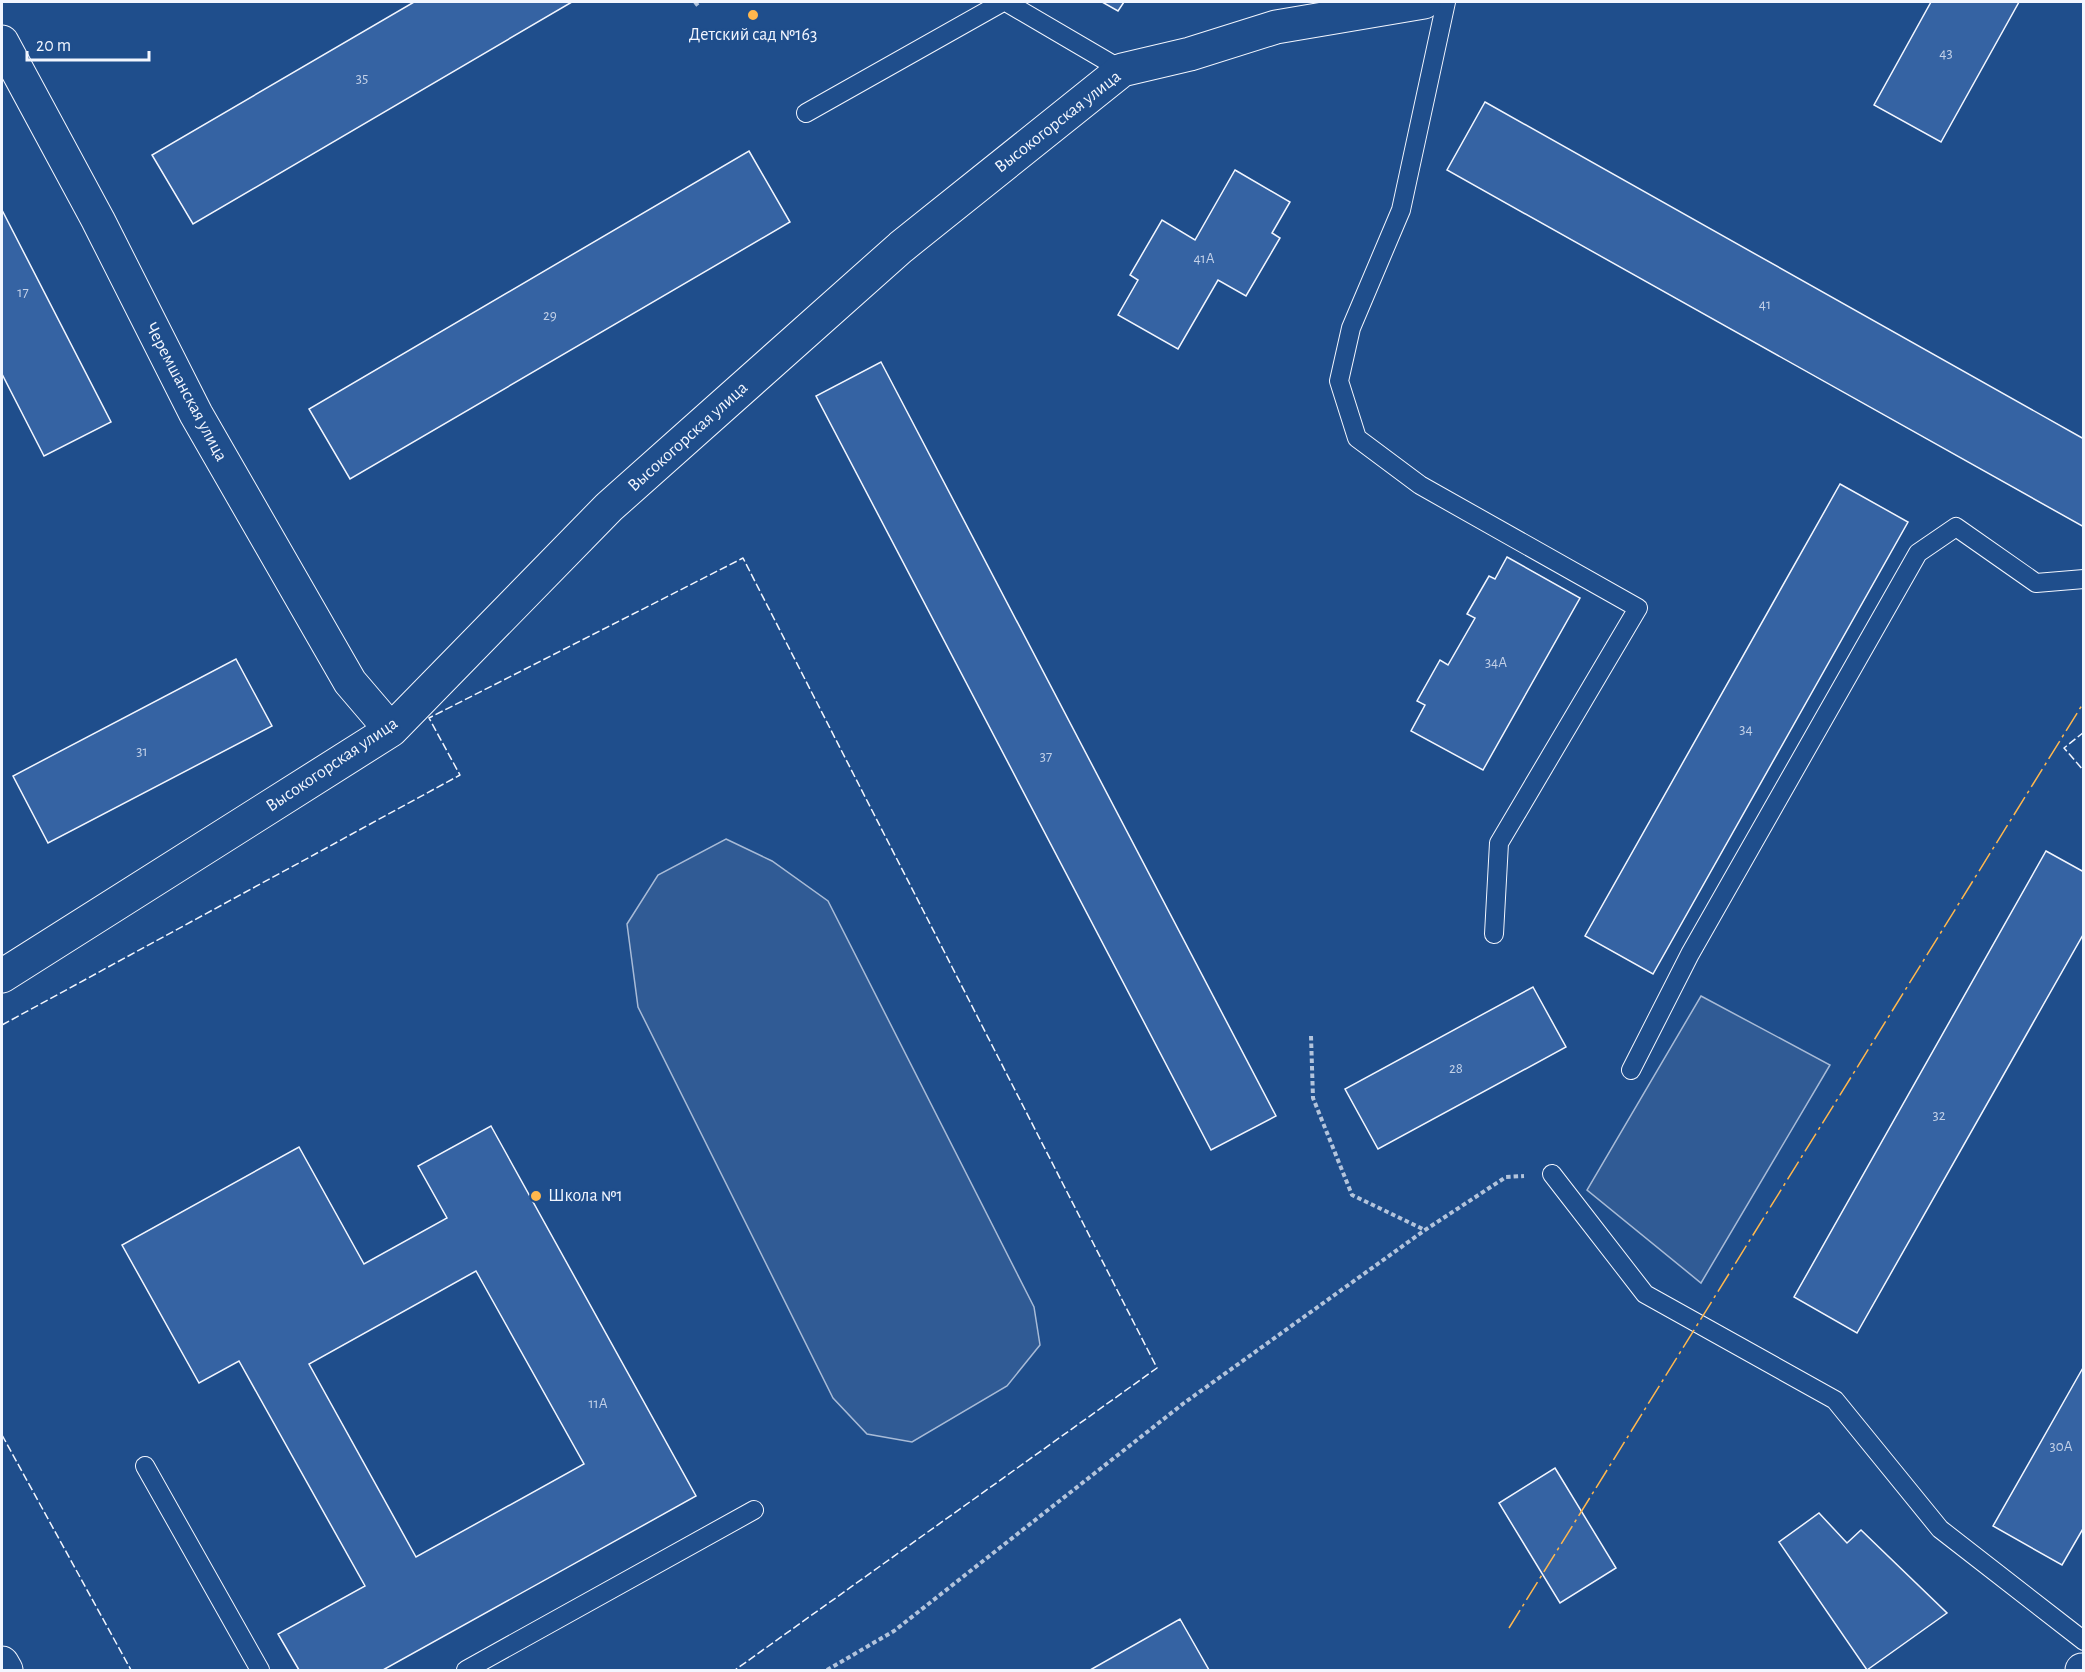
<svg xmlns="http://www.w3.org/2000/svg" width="2085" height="1672" font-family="'Alegreya Sans',sans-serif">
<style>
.built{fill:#305b95;stroke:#a8bbd7;stroke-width:1.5}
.building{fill:#3563a3;stroke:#f2f6ff;stroke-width:1.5;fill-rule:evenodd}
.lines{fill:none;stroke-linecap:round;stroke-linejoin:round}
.service-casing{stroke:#f2f6ff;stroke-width:20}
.minor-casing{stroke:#f2f6ff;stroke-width:35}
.path{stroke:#b3c4dc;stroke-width:4;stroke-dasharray:4.5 3;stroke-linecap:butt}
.service{stroke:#1f4e8c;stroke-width:18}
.minor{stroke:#1f4e8c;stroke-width:33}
.fence{stroke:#f2f6ff;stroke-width:1.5;stroke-dasharray:8 3;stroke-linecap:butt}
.power{stroke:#ffb74d;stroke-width:1.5;stroke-dasharray:21 4.5 3 4.5;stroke-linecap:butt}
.poi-dot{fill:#ffb74d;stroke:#1f4e8c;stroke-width:2}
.labels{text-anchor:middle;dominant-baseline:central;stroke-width:4.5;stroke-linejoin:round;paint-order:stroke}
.number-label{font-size:15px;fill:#c3d1e8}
.poi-label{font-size:18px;fill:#f2f6ff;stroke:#1f4e8c}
.street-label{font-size:18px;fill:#f2f6ff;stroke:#1f4e8c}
</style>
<rect width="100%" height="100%" fill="#1f4e8c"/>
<!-- built -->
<path class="built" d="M726,839l46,22 56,40 206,406 6,38 -33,41 -95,56 -45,-8 -34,-36 -195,-391 -11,-83 31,-49z
M1701,996l129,69 -129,218 -114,-93z"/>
<!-- building -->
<path class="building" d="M414,2h158l-379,222 -41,-69z
M1102,2h22l-6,9z
M1931,2h88l-78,140 -67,-37z
M1485,102l599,337v88l-637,-357z
M749,151l41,71 -440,257 -41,-70z
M1235,170l55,32 -18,31 8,5 -34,58 -28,-16 -40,69 -60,-34 20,-35 -8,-5 32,-55 33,20z
M2,210l109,212 -67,34 -42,-82z
M881,362l395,754 -65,34 -395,-754z
M1840,484l68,38 -255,452 -68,-38z
M1507,557l73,41 -97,172 -72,-39 14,-26 -8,-4 23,-41 8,5 27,-47 -8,-4 22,-38 6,3z
M236,659l36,67 -224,117 -35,-67z
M2046,851l38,21v61l-227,400 -63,-36z
M1533,987l33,60 -188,102 -33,-60z
M491,1126l205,370 -313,174h-84l-21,-36 87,-48 -126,-225 -40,22 -77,-138 177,-98 65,117 83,-46 -29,-52zM476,1271l108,193 -168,93 -107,-193z
M2084,1366v161l-22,38 -69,-39z
M1555,1468l61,100 -56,35 -61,-100z
M1819,1513l28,30 14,-13 86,83 -80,57 -88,-128z
M1180,1619l29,51h-119z"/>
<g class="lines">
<!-- service casing -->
<g class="service-casing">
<path id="service" d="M1006,2l116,68
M1446,2l-45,208 -50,118 -12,53 18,57 63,47 218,123 -139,235 -5,91
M806,113l197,-111
M1631,1070l59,-116 228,-401 38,-26 80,56 48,-4
M1552,1174l93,120 190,106 105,129 144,112
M145,1466l115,204
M466,1670l288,-160"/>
</g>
<!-- minor casing -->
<g class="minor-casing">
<path id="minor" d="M2,42l96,178 98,194 154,268 41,48
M2,976l389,-246 218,-223 292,-260 221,-177 68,-16 86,-27 148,-25
M2,1663l4,7
M2082,1670h2"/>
</g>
<!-- path -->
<path class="path" d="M695,2l4,5
M1311,1036l2,62 39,97 73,35
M827,1670l67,-39 290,-228 241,-173 81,-53 18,-1"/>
<!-- service -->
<use href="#service" class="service"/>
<!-- minor -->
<use href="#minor" class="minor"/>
<!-- fence -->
<path class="fence" d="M2084,732l-20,16 20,23
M2,1025l458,-250 -31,-57 314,-160 414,810 -422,302
M2,1435l129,235"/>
<!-- power -->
<path class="power" d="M1509,1628l575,-926"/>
</g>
<!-- markers -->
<g class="poi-dot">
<circle cx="753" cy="15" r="6"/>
<circle cx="536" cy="1196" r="6"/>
</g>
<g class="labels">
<!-- number labels -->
<g class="number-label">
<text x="1946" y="53">43</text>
<text x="362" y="78">35</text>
<text x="1204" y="258">41А</text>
<text x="23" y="292">17</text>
<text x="1765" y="304">41</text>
<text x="550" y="315">29</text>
<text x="1496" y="662">34А</text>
<text x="1746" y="729">34</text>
<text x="142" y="751">31</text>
<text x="1046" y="756">37</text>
<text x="1456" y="1068">28</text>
<text x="1939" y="1115">32</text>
<text x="598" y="1403">11А</text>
<text x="2061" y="1446">30А</text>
</g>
<!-- poi labels -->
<g class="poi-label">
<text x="753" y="35">Детский сад №163</text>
<text x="548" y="1196" text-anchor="start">Школа №1</text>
</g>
<!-- street labels -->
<g class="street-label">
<text transform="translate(1058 122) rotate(-38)">Высокогорская улица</text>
<text transform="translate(186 392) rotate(62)">Черемшанская улица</text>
<text transform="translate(688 437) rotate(-42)">Высокогорская улица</text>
<text transform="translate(332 765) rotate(-34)">Высокогорская улица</text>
</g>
</g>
<!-- border -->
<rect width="2085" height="1672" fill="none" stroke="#f2f6ff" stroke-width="6"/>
<!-- scale -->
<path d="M27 51v9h122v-9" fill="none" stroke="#f2f6ff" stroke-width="3"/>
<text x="36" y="51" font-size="18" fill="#f2f6ff" stroke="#1f4e8c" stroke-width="4.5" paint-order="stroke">20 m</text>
</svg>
